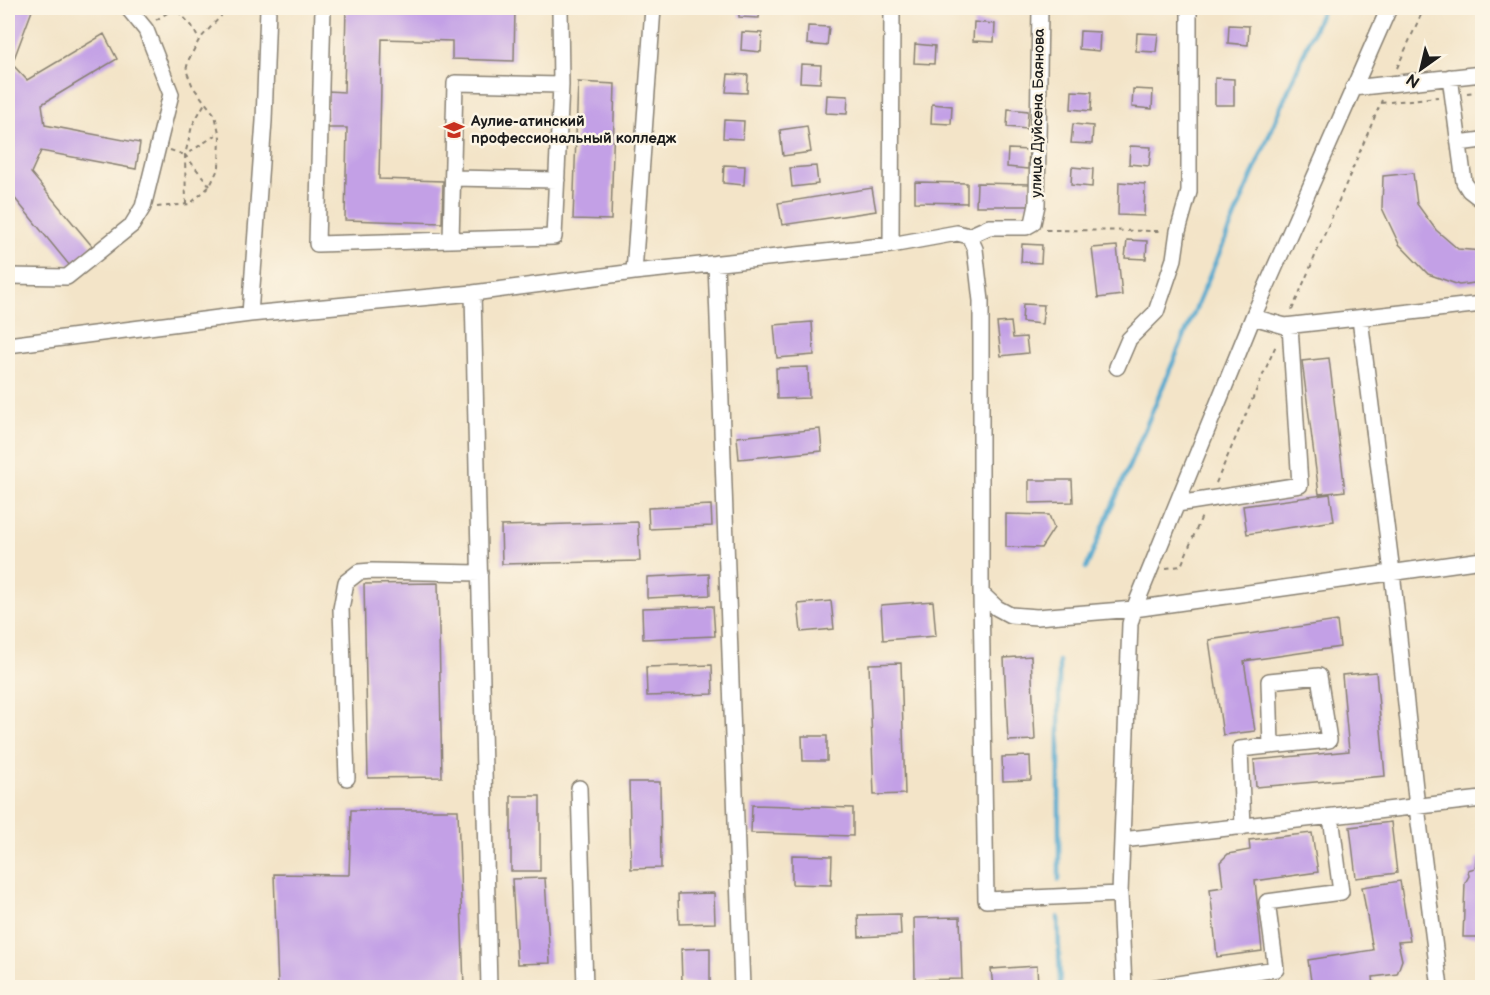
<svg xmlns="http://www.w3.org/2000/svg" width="1490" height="995" font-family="'Balsamiq Sans',sans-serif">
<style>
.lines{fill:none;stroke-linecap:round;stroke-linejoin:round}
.stream{stroke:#51a8ce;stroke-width:4.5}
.building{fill:#c3a0e6}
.minor-casing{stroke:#888072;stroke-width:18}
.path{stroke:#888072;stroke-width:2;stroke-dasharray:4.5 4.5;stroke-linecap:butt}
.minor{stroke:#fff;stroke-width:15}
.labels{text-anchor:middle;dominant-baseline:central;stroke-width:5;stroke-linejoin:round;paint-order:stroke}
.street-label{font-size:15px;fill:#1c1c1c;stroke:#fcf5e5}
.poi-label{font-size:15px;font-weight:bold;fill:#1c1c1c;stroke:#fcf5e5;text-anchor:start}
</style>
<rect width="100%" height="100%" fill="#fcf5e5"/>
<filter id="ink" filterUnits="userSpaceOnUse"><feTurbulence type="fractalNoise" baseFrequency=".0167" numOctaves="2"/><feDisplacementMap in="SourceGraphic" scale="12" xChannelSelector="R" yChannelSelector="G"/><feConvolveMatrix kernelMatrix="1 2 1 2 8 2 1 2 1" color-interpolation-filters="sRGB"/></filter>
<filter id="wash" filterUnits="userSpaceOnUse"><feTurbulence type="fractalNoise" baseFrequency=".008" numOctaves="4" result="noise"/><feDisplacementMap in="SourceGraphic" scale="24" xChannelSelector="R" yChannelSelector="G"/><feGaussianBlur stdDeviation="1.35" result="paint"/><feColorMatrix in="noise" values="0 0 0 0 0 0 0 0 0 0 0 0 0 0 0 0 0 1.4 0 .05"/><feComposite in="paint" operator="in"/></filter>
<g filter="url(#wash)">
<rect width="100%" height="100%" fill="#f3e4c8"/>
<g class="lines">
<!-- stream -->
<path class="stream" d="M1086,568l237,-560
M1059,880v-219
M1058,917l2,71"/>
</g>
<g id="blocks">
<!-- building -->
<path class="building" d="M8,8h25l-21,56 15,16 77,-46 13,25 -75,45 3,21 95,18 -4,26 -95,-18 -10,22 61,73 -22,20 -62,-76z
M346,8h169l-1,53 -62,-2v-18l-70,-2 -3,140 64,2 -1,42 -97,-3 2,-92h-20l1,-37 16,1z
M739,8h21l-1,10 -20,-1z
M974,22l21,2 -1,18 -21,-1z
M1229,25l20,1 -1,19 -20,-2z
M808,26l21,1 -2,19 -20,-2z
M1080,31l20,1 -1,19 -20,-2z
M742,32l20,1 -1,19 -20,-2z
M1137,33l21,1 -2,18 -20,-1z
M915,44l20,2 -1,18 -20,-1z
M801,64l20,1 -1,18 -20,-1z
M728,74l20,1 -1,18 -21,-1z
M1215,78l19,1v26h-19z
M578,82l37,2 -4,136 -38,-1z
M1133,89l20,1 -1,19 -20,-2z
M1072,91l20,1 -1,19 -20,-2z
M827,95l21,1 -1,18 -21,-1z
M932,104l20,2 -1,18 -20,-1z
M1008,109l20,2 -1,18 -20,-2z
M724,120l20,1 -1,18 -20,-1z
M1073,124l20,2 -1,18 -21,-1z
M807,126l4,26 -28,4 -3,-26z
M1130,146l21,1 -2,19 -20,-2z
M1008,149l21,1 -1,19 -21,-2z
M724,165l21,1 -1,19 -21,-2z
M816,166l2,18 -26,3 -2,-19z
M1072,167l21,2 -1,18 -21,-2z
M1413,173l4,31 19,26 22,19 24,2v31l-23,3 -31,-11 -29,-30 -17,-36 1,-32z
M915,182l52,1v20l-52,-1z
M1119,182l26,2 -1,32 -26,-1z
M977,183l53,1 -1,22h-53z
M872,188l4,23 -94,14 -4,-22z
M1127,240l20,1 -1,18 -21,-1z
M1022,244l20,1 -1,18 -20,-1z
M1117,246l5,49 -24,3 -6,-50z
M1023,304l21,1 -2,19 -20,-2z
M812,322l2,33 -37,3 -3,-33z
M1011,322l2,16 13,-1 2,16 -27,3 -4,-33z
M1329,358l16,133 -26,3 -17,-133z
M808,367l1,31 -32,1 -1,-31z
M820,429l2,22 -83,8 -2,-22z
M1029,480h43l1,22 -44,1z
M1330,494l4,27 -87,13 -4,-28z
M711,505l1,21 -63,3 -1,-21z
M1006,514l43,1 5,13 -13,20 -35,-1z
M638,522l2,39 -138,3 -1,-38z
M709,574l1,21 -63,3v-21z
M438,583l4,194 -74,1 -4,-194z
M831,601l3,28 -33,3 -3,-28z
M933,601l3,35 -53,4 -2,-35z
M713,606l2,30 -72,3 -1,-31z
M1337,621l3,26 -96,14 11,70 -32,4 -14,-95z
M1031,656l4,84 -27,1 -4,-83z
M901,663l4,131 -31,1 -5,-131z
M712,665l1,29 -66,2 -1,-29z
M1376,672l9,104 -129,11 -2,-27 95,-9 -7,-76z
M8,717l5,1 -4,27h-1z
M802,736h25v25h-24z
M1030,756l1,24 -28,1 -1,-24z
M629,782h31l1,86 -30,1z
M511,796h29v75h-29z
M752,805l101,3v28l-102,-3z
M351,810h107l6,178h-186l-4,-114 75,1z
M1391,822l6,51 -41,5 -6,-51z
M1312,833l6,39 -63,9 7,70 -45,6 -7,-68 13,-2 -3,-25 8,-8 22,-4 -1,-10z
M792,855l40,1 -1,29 -39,-1z
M1479,858h3v79h-19l2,-54 4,-7 -1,-6 7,-2 1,-8z
M545,878l5,85 -33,1 -5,-85z
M1400,881l10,60 -12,1 4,18 -5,14 -24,3 1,11h-62l-4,-28 65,-10 -11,-63z
M714,893l1,30 -36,1 -1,-30z
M900,914l1,21 -42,2 -1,-22z
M960,917l2,62 -47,1 -1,-62z
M710,948v35h-28l-1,-34z
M1037,966l1,20 -45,2 -2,-19z"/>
</g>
</g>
<g filter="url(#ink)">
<use href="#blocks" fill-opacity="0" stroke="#888072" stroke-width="1.5"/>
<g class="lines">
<!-- minor casing -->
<g class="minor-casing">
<path id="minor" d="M323,8l-6,236 237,-7 7,-152 -1,-77
M1450,77l14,105 5,8 13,10
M1353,88l129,-14
M1459,143l23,-3
M453,178l104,2
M969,236l20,-9h37l7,-4 4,-18 3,-197
M451,240l4,-157 106,2
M891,245l1,-237
M716,263l26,725
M634,272l19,-264
M8,276l59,1 65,-52 11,-18 28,-113 -25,-64 -18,-22
M473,293l16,695
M250,314l14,-193 4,-113
M1253,317l32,9 197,-22
M1360,319l32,253 25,235 23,181
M8,345l242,-31 223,-21 161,-21 257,-27 66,-12 12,3 6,13 6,52v292l16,15 13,7 27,2 97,-8 348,-49
M1117,367l12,-28 27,-27 18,-53 4,-28 11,-39v-184
M1177,504l123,-19 -10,-159
M981,593l5,307 134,-6
M347,778l-6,-169 5,-27 13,-10 13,-1 108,2
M579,788l6,200
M1243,827l-3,-78 89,-9 -10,-64 -50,5 2,65
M1122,840l360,-41
M1124,988l-4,-94 10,-270 4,-15 119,-292 136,-309
M1151,988l125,-19 -9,-67 74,-10 -10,-75"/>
</g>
<!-- path -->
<path class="path" d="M176,8h45
M156,20l19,-12 17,18 7,14
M1397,68l27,-60
M1467,93l15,-2
M1381,103l57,-6
M170,150l15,5
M210,186l-25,-31 34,-22
M186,204l-1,-49 7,-29 14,-25
M157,207l33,-3 20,-18 9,-19 1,-30 -5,-22 -22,-28 -7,-17 3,-11 10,-19 22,-24v-8
M1046,230l117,1
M1292,310l90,-210
M1216,483l60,-138
M1166,568l15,-2 21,-50"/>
<!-- minor -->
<use href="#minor" class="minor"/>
</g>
</g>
<!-- icons -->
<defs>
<g id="university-bare" transform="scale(1.62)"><path d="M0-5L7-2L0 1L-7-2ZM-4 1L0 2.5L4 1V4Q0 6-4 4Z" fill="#c8321e" stroke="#fcf5e5" stroke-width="2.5" paint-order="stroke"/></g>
</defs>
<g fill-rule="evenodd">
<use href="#university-bare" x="454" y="130"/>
</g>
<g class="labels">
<!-- street labels -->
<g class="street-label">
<text transform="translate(1038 113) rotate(-89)">улица Дуйсена Баянова</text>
</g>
<!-- poi labels -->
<g class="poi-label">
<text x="471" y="121">Аулие-атинский<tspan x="471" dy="17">профессиональный колледж</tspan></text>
</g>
</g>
<!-- margin -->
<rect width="1490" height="995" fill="none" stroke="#fcf5e5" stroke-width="30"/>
<!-- north arrow -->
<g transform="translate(1421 69) rotate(214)" stroke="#fcf5e5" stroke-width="4.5" paint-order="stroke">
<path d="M0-4.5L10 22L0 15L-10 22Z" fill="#1c1c1c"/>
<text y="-9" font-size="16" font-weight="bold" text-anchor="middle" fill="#1c1c1c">N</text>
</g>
</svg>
